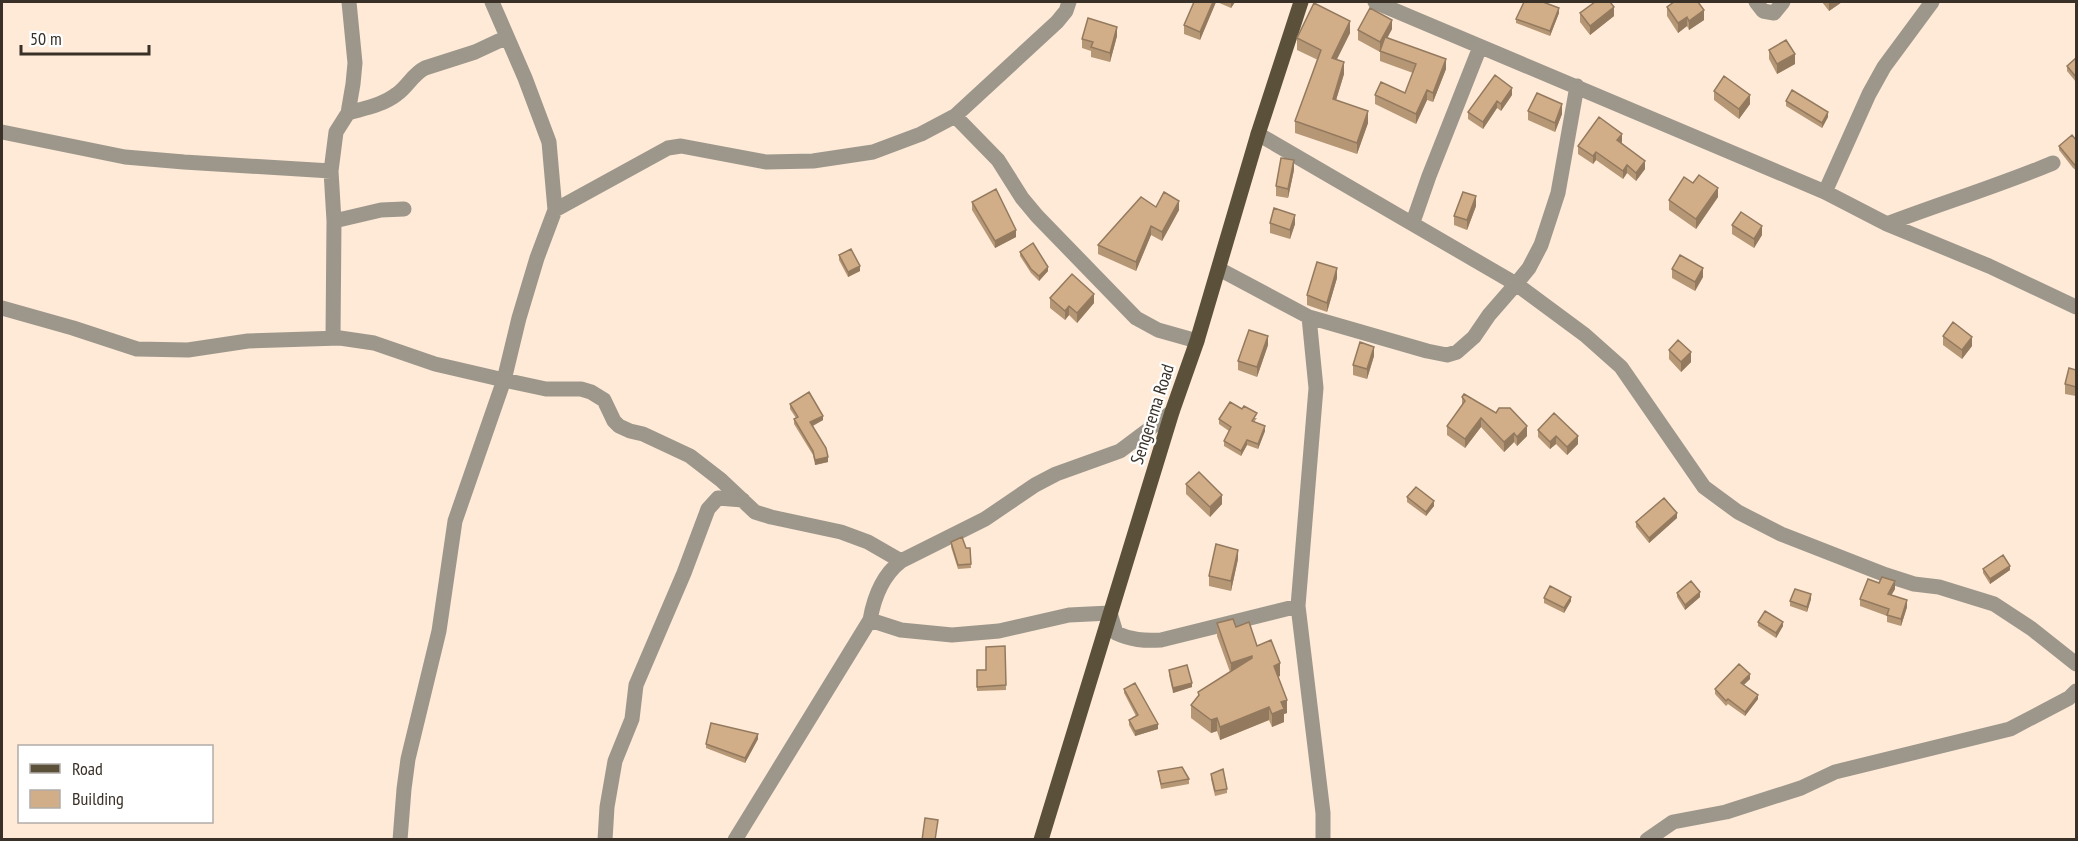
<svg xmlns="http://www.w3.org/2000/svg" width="2078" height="841" font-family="'PT Sans Narrow',sans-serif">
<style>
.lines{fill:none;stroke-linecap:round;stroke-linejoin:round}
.minor{stroke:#9d978b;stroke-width:15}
.major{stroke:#5b513b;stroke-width:15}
.wall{fill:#b59675}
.shaded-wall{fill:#937a5f}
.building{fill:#d2ae88;stroke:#937a5f;stroke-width:1.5}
.labels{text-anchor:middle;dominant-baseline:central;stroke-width:4.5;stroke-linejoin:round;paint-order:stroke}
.street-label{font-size:18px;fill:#393027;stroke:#fff}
</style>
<rect width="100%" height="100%" fill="#feead7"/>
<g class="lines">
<!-- minor -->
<path class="minor" d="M1375,2l450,190 62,32 102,42 87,41
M1756,2l7,9 11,2 9,-11
M348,113c17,-5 35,-8 49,-19 11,-8 16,-20 28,-26l50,-16 32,-15
M955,116l43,44 24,38 15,18 99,102 22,12 39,11
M2,132l123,25 59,5 147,9
M1258,134l258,150 69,51 36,32 83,120 34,25 43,22 105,41 28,9 25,3 55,17 38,25 44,35
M1825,192l44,-98 15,-27 48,-65
M555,210l113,-62 13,-2 85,16 47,-1 60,-9 48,-18 34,-18 102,-94 9,-11 3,-9
M334,221l47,-11 23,-1
M1413,222l16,-46 51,-129
M1887,224c55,-21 111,-38 166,-61
M1219,269l90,48 118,34 20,4 10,-3 17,-15 15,-22 27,-31 13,-16 12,-23 17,-52 19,-107
M2,308l71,20 64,21 51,1 60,-9 92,-3 34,5 61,21 69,16 42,9h35l10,3 13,8 10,21 5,5 11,5 13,3 47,22 31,24 34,32 16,5 70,15 27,10 33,19
M1309,317l7,71 -18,218 25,207v27
M333,338l1,-117 -3,-50 5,-39 12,-19 5,-29 2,-21 -6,-61
M870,620l31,10 51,5 47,-4 70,-16 41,-2 6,20c15,7 28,8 45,7l137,-34
M400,840l4,-51 4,-30 31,-128 16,-110 49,-141 15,-62 18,-60 18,-48 -6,-68 -24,-64 -33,-76
M605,840l2,-33 8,-46 17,-42 4,-34 48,-112 24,-64 10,-11 25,2
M735,840l135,-220c4,-23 13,-45 31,-59l84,-42 50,-34 21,-11 64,-23 52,-39
M1647,840l26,-18 53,-10 75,-24 34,-16 175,-43 59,-31 7,-7"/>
<!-- major -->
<path class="major" d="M1041,840l131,-428 25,-71 61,-207 43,-132"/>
</g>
<!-- wall -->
<path class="wall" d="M1194,2h22l-16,38 -16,-6v-9z
M1217,2h18l-4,6z
M1822,2h20l-13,9z
M1667,7l37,13 -15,10 -2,-4 -9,7 -11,-17z
M1559,13l-9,23 -34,-13v-4z
M1580,13l34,3 -24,19 -10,-13z
M1392,29l-5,9 59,31 -13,33 -6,-2 -11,24 -41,-20v-9l30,-2 8,-20 -33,-12v-9l-22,-12v-10z
M1350,33l-13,26 7,15 -8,26 32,23 -11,31 -62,-21v-12l23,-61 -21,-10v-12z
M1117,36l-7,26 -19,-5v-6l-9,-3v-9z
M1769,50l26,14 -18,10 -8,-15z
M2076,58v24l-9,-11v-5z
M1714,91l36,13 -11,15 -25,-19z
M1512,95l-11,16 -4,-3 -14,21 -15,-10v-7z
M1786,101l42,16 -6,11 -36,-22z
M1528,111l34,3 -7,18 -27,-12z
M2076,140v30l-3,-2 -14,-18v-4z
M1622,142l-1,1 24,26 -9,12 -9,-8 -4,6 -27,-19 -3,4 -15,-10v-8z
M1294,170l-6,28 -12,-2v-10z
M1693,183l25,14 -22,32 -27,-19v-10z
M972,202l44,35 -21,11 -23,-38z
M1476,206l-9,24 -13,-5v-9z
M1156,207l23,3 -17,31 -11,-6 -15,36 -38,-17v-9z
M1270,223l25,1 -5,15 -20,-6z
M1732,225l30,10 -8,13 -22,-14z
M1020,252l28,19 -9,10 -8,-8 -11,-17z
M839,255l21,16 -12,6 -9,-17z
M1672,269l31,8 -8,14 -23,-13z
M1337,278l-10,34 -20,-7v-10z
M1050,298l44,5 -17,20 -8,-8 -4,5 -15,-12z
M1943,336l29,10 -10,13 -19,-14z
M1268,345l-11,32 -19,-7v-9z
M1669,350l22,12 -10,10 -12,-13z
M1374,356l-7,23 -14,-4v-10z
M2076,370v26l-11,-2v-10z
M1462,397l65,39 -10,10 -3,-4 -10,10 -23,-25 -16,21 -18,-13v-9l15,-20z
M790,404l33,16 -10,6 15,36 -13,3 -2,-10 -19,-31v-5l2,-1 -6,-9z
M1257,418l-3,4 11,9 -7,18 -11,-4 -6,11 -17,-10v-5l5,-10 -10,-7v-5z
M1538,430l40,14 -11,11 -11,-11 -6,5 -12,-12z
M1186,484l36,20 -12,13 -24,-23z
M1407,497l27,9 -8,10 -19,-14z
M1677,518l-28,25 -13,-16v-5z
M951,542l15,6h4l1,20 -13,1 -7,-22z
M1238,559l-7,32 -22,-5v-10z
M1983,569l27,1 -20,14 -7,-11z
M1895,589l-4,6 16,12 -6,19 -14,-4v-6l-27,-10v-7z
M1677,593l23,4 -15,13 -8,-13z
M1544,598l27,3 -7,12 -20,-10z
M1811,599l-4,13 -17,-6v-5z
M1758,622l25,4 -7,12 -18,-12z
M1217,623l19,4 21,19 23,30 -2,1 9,36 -3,1v8l-12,5 -3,-7 -49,20 -3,-9 -6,2 -20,-15v-13l7,-9v-4l32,-20 -13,-36z
M1005,646l1,44 -29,1v-21h9z
M1169,670l23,17 -19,6 -4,-18z
M1750,679l-6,6 14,14 -13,17 -17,-12 -2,2 -11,-12v-5z
M1124,689l34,40 -23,7 -6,-11v-5l7,-4 -12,-23z
M758,739l-13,24 -39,-15v-4z
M1158,771l31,8v5l-28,5z
M1211,774l16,15v4l-12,3 -4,-17z"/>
<!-- shaded-wall -->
<path class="shaded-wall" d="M1213,2h3l-16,38v-8z
M1231,2h4l-4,6z
M1830,2h12l-13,9v-8z
M1614,7v9l-24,19v-9z
M1559,8v5l-9,23v-5z
M1704,10v10l-15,10v-9z
M1687,17v9l-9,7v-10z
M1392,20v9l-12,23v-10z
M1350,21v12l-18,36v-11z
M1117,27v9l-7,26v-9z
M1795,54v10l-18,10v-10z
M1446,59v10l-13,33v-9z
M1344,62v12l-11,36v-11z
M1512,88v7l-11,16v-7z
M1427,90v10l-11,24v-10z
M1750,95v9l-11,15v-10z
M1497,101v7l-14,21v-7z
M1562,104v10l-7,18v-9z
M1368,111v12l-11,31v-11z
M1828,112v5l-6,11v-5z
M1622,134v8l-5,6v-8z
M1596,152v8l-3,4v-8z
M1294,160v10l-6,28v-9z
M1645,161v8l-9,12v-8z
M1627,165v8l-4,6v-8z
M1718,188v9l-22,32v-10z
M1476,196v10l-9,24v-10z
M1179,201v9l-17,31v-9z
M1295,215v9l-5,15v-9z
M1151,226v9l-15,36v-9z
M1762,226v9l-8,13v-9z
M1016,230v7l-21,11v-7z
M860,266v5l-12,6v-5z
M1048,267v4l-9,10v-5z
M1337,268v10l-10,34v-9z
M1703,268v9l-8,14v-9z
M1094,294v9l-17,20v-10z
M1069,306v9l-4,5v-9z
M1268,336v9l-11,32v-10z
M1972,337v9l-10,13v-9z
M1374,347v9l-7,23v-10z
M1691,352v10l-10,10v-10z
M823,416v4l-13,7v-5z
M1481,418v9l-16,21v-9z
M1265,426v5l-7,18v-5z
M1527,426v10l-10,10v-9z
M1514,433v9l-10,10v-10z
M1556,436v8l-6,5v-7z
M1578,436v8l-11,11v-8z
M1247,440v5l-6,11v-5z
M828,457v5l-13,3v-5z
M1222,495v9l-12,13v-10z
M1434,501v5l-8,10v-4z
M1677,513v5l-28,25v-5z
M1238,550v9l-7,32v-10z
M2010,566v4l-20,14v-5z
M1895,581v8l-7,12v-7z
M1700,592v5l-15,13v-5z
M1811,594v5l-4,13v-5z
M1571,597v4l-7,12v-5z
M1907,600v7l-6,19v-7z
M1783,622v4l-7,12v-5z
M1252,656v13l-21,6v-12z
M1280,663v13l-6,2v-12z
M1750,674v5l-9,8v-4z
M1192,683v4l-19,6v-5z
M1758,695v4l-13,17v-4z
M1287,700v13l-3,1v8l-12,5v-13l9,-12z
M1269,707v13l-49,20v-13z
M1217,718v13l-6,2v-13z
M1158,724v5l-23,7v-5z
M758,734v5l-13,24v-5z"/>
<!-- building -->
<path class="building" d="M1194,2h19l-13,30 -16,-7z
M1524,2h19l16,6 -9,23 -34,-12z
M1595,2h15l4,5 -24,19 -10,-13z
M1674,2h24l6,8 -15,11 -2,-4 -9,6 -11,-16z
M1314,3l36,18 -18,37 12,4 -11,37 35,12 -11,32 -62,-22 26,-71 -24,-12z
M1370,8l22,12 -12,22 -22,-12z
M1088,18l29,9 -7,26 -19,-6 2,-5 -11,-3z
M1385,37l61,22 -13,34 -6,-3 -11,24 -41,-19 6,-13 24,11 11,-29 -36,-13z
M1786,40l9,14 -18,10 -8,-14z
M2076,58v19l-9,-11z
M1495,75l17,13 -11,16 -4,-3 -14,21 -15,-10z
M1724,76l26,19 -11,14 -25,-18z
M1792,90l36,22 -6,11 -36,-22z
M1537,93l25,11 -7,19 -27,-12z
M1599,117l23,17 -5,6 28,21 -9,12 -9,-8 -4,6 -27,-19 -3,4 -15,-10z
M2072,135l4,5v26l-3,-3 -14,-17z
M1281,158l13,2 -6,29 -12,-3z
M1699,175l19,13 -22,31 -27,-19 15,-23 9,6z
M996,189l20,41 -21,11 -23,-39z
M1164,192l15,9 -17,31 -11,-6 -15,36 -38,-17 43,-48 15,10z
M1463,192l13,4 -9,24 -13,-4z
M1274,208l21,7 -5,15 -20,-7z
M1741,212l21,14 -8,13 -22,-14z
M1033,243l15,24 -9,9 -8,-7 -11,-17z
M851,249l9,17 -12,6 -9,-17z
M1680,255l23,13 -8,14 -23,-13z
M1317,262l20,6 -10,35 -20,-8z
M1072,274l22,20 -17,19 -8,-7 -4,5 -15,-13z
M1953,322l19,15 -10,13 -19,-14z
M1249,330l19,6 -11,31 -19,-6z
M1678,340l13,12 -10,10 -12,-12z
M1360,342l14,5 -7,22 -14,-4z
M2069,368l7,2v17l-11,-3z
M809,392l14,24 -13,6 16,26 2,9 -13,3 -2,-9 -19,-32 4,-2 -8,-13z
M1464,394l32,19 3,-5h11l17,18 -10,11 -3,-4 -10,9 -23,-24 -16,21 -18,-13 18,-25 -3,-4z
M1230,402l12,7 2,-3 13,7 -5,8 13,5 -7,18 -11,-4 -6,11 -17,-10 7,-14 -12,-8z
M1554,413l24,23 -11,11 -11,-11 -6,6 -12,-12z
M1199,472l23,23 -12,12 -24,-23z
M1416,487l18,14 -8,11 -19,-15z
M1664,498l13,15 -28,25 -13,-16z
M962,537l4,11h4l1,16 -13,1 -7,-23z
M1216,544l22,6 -7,31 -22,-5z
M2003,555l7,11 -20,13 -7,-10z
M1882,577l13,4 -7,13 19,6 -6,19 -14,-4 2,-6 -29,-10 8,-20 11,4z
M1691,581l9,11 -15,13 -8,-12z
M1550,586l21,11 -7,11 -20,-10z
M1795,589l16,5 -4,13 -17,-6z
M1765,611l18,11 -7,11 -18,-11z
M1233,619l3,8 13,-5 8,24 14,-6 9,23 -6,3 13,34 -6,2 3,7 -12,5 -3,-7 -49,20 -3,-9 -6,2 -20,-15 8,-10 -1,-3 54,-34v-2l-21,7 -14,-40z
M1005,646l1,39 -29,2v-17h9v-23z
M1739,664l11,10 -9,9 17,12 -13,17 -17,-13 -2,2 -11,-12z
M1187,665l5,18 -19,5 -4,-18z
M1135,683l23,41 -23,7 -6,-11 9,-5 -14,-26z
M711,723l47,11 -13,24 -39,-14z
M1182,767l7,12 -28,5 -3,-13z
M1223,769l4,20 -12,2 -4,-17z
M925,818l13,2 -3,20h-13z"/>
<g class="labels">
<!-- street labels -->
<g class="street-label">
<text transform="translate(1152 414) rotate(-72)">Sengerema Road</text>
</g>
</g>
<!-- border -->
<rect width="2078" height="841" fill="none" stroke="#393027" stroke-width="6"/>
<!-- legend -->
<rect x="18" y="745" width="195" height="78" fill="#ffffff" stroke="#b0aca9" stroke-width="1.5"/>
<rect x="30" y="764" width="30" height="9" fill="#5b513b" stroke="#b0aca9" stroke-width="1.5"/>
<text x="72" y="775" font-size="18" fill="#393027">Road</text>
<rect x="30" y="790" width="30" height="18" fill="#d2ae88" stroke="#b0aca9" stroke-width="1.5"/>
<text x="72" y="805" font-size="18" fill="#393027">Building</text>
<!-- scale -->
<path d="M21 45v9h128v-9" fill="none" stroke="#393027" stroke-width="3"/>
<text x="30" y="45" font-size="18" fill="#393027" stroke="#ffffff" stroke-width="4.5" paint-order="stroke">50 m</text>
</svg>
